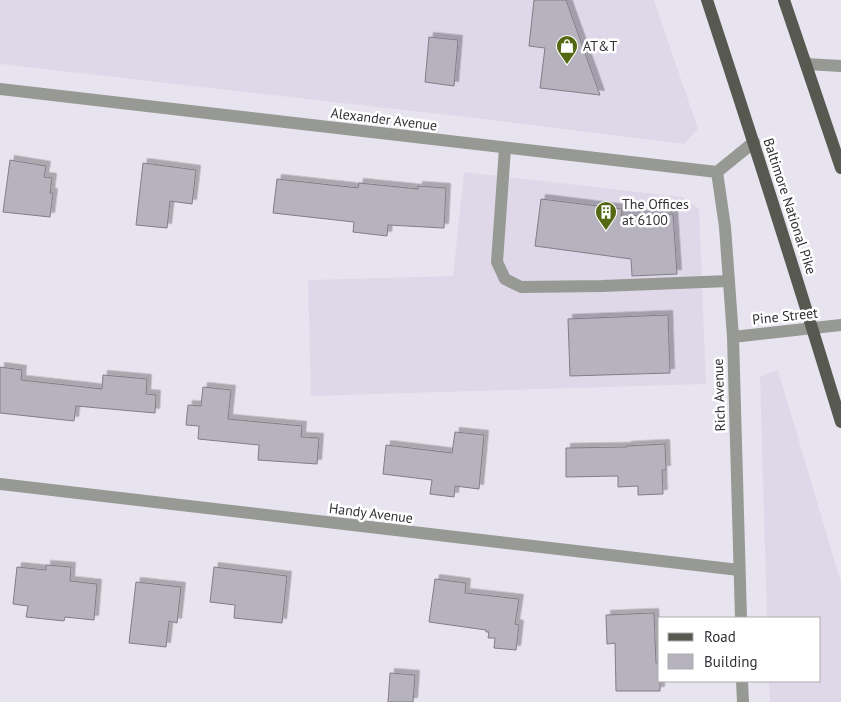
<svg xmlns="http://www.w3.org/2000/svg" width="841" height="702" font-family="'PT Sans',sans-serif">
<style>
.built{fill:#ded8e9}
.building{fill:#b7b3be;stroke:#817d87;filter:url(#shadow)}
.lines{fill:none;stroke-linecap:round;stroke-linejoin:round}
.service{stroke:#979994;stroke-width:12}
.minor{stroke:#979994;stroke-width:12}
.primary{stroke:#575951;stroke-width:12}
.labels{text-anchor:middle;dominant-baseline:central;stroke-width:5;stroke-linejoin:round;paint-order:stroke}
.poi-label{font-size:14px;fill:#323035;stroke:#fff;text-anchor:start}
.street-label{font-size:14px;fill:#323035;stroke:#fff}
</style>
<defs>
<filter id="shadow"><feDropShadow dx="4.5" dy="-4.5" stdDeviation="0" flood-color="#0004"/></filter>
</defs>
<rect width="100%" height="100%" fill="#e8e4ef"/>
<!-- built -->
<path class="built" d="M0,0h654l44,129 -14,15 -210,-26 -474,-54z
M464,172l218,25 17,12 7,175 -395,12 -3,-116 145,-4z
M778,370l63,213v119h-71l-1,-21h51v-63h-53l-7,-241z"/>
<!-- building -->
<path class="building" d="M534,0h32l34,95 -60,-7 5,-40 -16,-2z
M429,37l29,3 -4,46 -29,-4z
M10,160l36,6 -2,11 8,1 -2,15h3l-3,24 -47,-5z
M143,163l53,7 -4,34 -22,-3 -3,27 -31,-3z
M277,179l81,9 1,-5 59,6v-3l28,2 -2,40 -56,-3 -1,11 -34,-4 1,-10 -81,-9z
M541,199l81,10 -1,7 52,-2 4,60 -45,2 -1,-17 -96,-13z
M668,315l2,58 -100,3 -2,-57z
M0,367l22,3 -1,10 81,9 1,-14 44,4 -1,15 10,1 -1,18 -79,-7 -2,15 -74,-8z
M203,387l28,3 -3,29 74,7 -1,11 18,1 -2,26 -59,-4 1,-15 -61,-6 1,-13 -13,-1 2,-20 13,1z
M455,432l29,3 -5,54 -24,-3 -1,11 -24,-3 2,-14 -49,-6 3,-29 66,8z
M665,444l1,26h-4l1,24 -25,1v-9l-20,1v-11l-52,1v-29l61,-1v-1z
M46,565l25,2 -1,14 27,3 -3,36 -29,-3 -1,4 -38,-4 2,-11 -15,-2 4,-37 29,3z
M214,567l73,9 -5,47 -48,-5 1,-13 -25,-3z
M435,579l31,4 -1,10 54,6 -4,25 4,1 -3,25 -22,-2 1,-10h-7l1,-6h-3v-2l-57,-8z
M136,582l45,5 -4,36 -8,-2 -3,26 -37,-4z
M654,613l2,50h4v28h-44l-1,-48 -8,1 -1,-29z
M390,673l25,2 -2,27h-25z"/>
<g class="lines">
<!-- service -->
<path class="service" d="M806,64l35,2
M505,148l-8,114 8,17 16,8 81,-1 127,-5"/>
<!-- minor -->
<path class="minor" d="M0,89l717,83 37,-30
M717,172l8,55 8,110 8,281
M733,337l108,-12
M0,484l739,86
M742,681l1,21"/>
<!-- primary -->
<path class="primary" d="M707,0c46,140 91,281 134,422
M784,0l57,168"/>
</g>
<!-- icons -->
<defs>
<g id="shop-pin" transform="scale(1.125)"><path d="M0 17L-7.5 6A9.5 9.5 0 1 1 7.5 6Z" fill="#546712" stroke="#fff"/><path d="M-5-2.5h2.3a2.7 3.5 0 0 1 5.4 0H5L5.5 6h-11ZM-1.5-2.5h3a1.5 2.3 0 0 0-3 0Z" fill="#fff"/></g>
<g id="building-pin" transform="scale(1.125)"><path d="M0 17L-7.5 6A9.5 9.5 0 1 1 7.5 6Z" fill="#546712" stroke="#fff"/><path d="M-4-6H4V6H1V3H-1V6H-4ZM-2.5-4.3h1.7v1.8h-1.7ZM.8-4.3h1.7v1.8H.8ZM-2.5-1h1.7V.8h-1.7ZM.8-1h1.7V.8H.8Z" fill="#fff"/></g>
</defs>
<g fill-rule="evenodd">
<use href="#shop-pin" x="567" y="46"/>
<use href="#building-pin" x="606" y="212"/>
</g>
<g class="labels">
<!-- poi labels -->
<g class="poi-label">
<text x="583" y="46">AT&amp;T</text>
<text x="622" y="204">The Offices<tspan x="622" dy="16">at 6100</tspan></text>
</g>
<!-- street labels -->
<g class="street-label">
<text transform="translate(384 119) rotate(7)">Alexander Avenue</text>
<text transform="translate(790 206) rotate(72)">Baltimore National Pike</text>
<text transform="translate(785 316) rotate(-6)">Pine Street</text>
<text transform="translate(719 395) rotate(-92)">Rich Avenue</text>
<text transform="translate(371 513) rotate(7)">Handy Avenue</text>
</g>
</g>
<!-- legend -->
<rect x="658" y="617" width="162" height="65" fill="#ffffff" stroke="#adacae"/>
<rect x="668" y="633" width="25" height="8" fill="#575951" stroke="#adacae"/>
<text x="704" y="642" font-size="15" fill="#323035">Road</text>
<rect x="668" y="654" width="25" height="15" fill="#b7b3be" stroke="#adacae"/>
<text x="704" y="667" font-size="15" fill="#323035">Building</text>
</svg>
